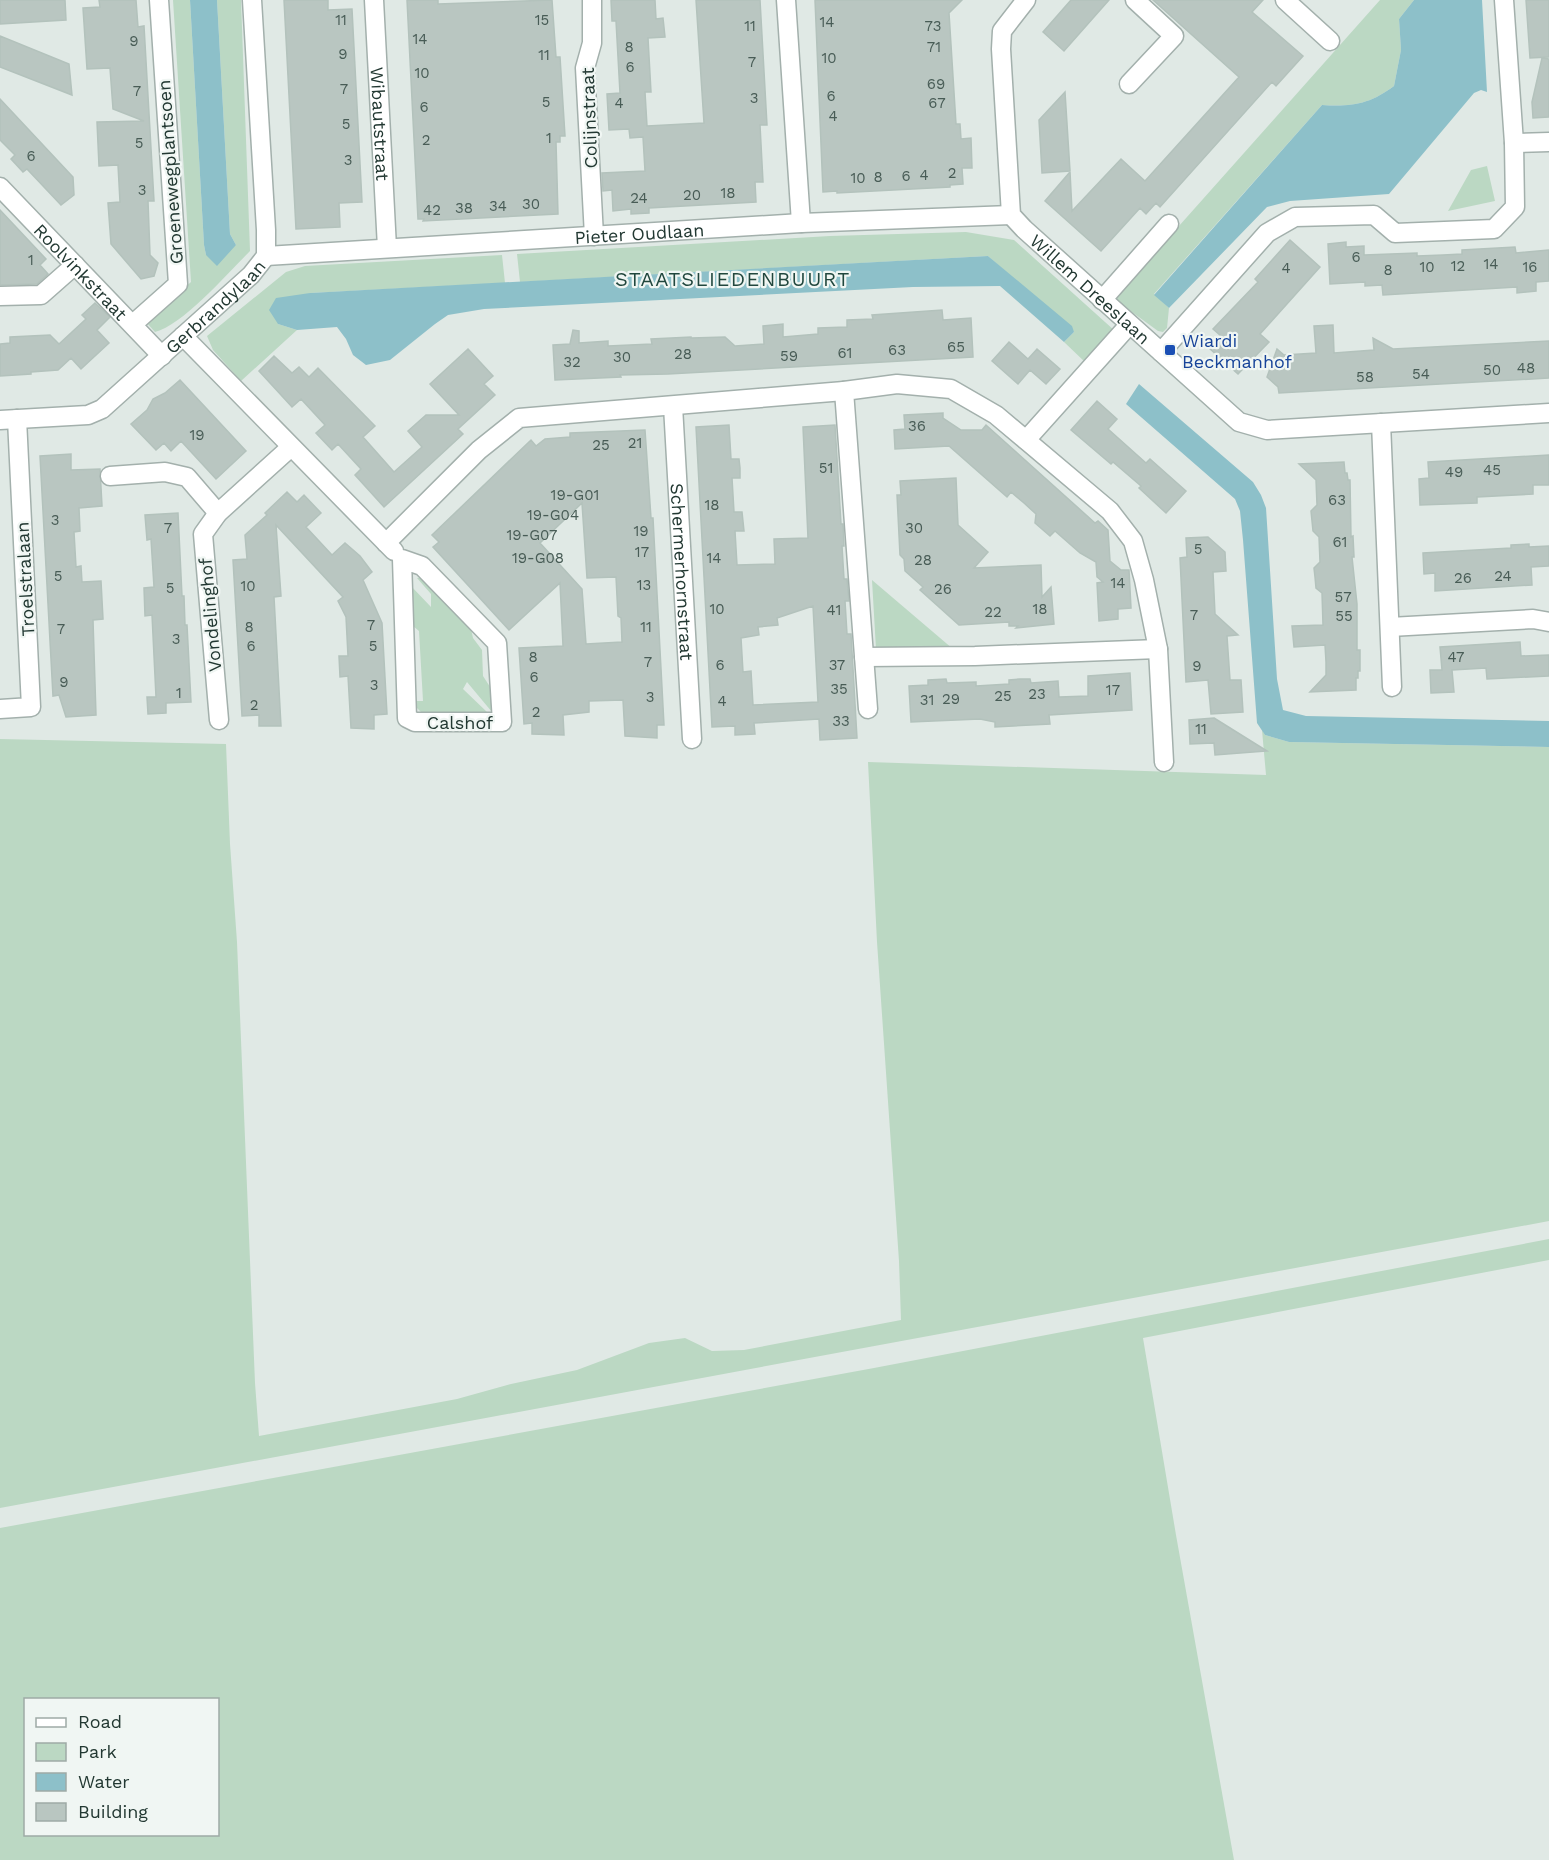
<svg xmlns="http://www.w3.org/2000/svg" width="1549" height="1860" font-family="'Work Sans',sans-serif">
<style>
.green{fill:#bbd8c3;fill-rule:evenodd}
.water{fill:#8dc0c9}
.building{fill:#b9c6c1;stroke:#b3c2bc;stroke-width:1.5;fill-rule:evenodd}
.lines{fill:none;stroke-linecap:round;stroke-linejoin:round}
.street-casing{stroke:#a3b0ac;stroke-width:21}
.street{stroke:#fff;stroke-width:18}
.transit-dot{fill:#1a4fb4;stroke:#f0f6f3;stroke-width:2}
.labels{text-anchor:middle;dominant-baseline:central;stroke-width:4.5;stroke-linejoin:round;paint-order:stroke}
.number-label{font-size:15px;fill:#485c56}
.street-label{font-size:18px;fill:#223832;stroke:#f0f6f3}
.transit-label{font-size:18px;fill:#164399;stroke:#f0f6f3;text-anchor:start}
.neighbourhood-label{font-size:20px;letter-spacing:1.5px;fill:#21473e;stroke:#f0f6f3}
</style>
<rect width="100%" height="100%" fill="#e0e9e5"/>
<!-- green -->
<path class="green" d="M173,0h17l14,245 2,10 30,-10 -6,-11 -13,-234h24l9,251c-22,22 -67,74 -95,81l-9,-10 45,-40z
M1380,0h34l-15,19 2,31 -7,36c-24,18 -42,21 -72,19l-168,189 15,14 -2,20 -4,4 -5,-1 -44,-32z
M1487,166l8,35 -47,10 23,-41z
M966,232l48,8 101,91 -29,32 -22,-21 10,-10 -86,-76 -468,26 -3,-28 313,-18z
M502,255l3,28 -195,10 -32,31 19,6 -56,51 -28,-31 -6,-14 79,-64 19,-6z
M425,577l46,52 2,9 9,12 1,26 11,17 -2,19 -25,-30 -4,7 24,23 -1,3 -63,-1 -6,-6 -1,-7h7l-4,-70 -6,-5 -2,-40 20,21v-13l-14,-16z
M872,580l81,69h-77z
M1262,730l3,5 24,7 260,5v474l-1549,287v-769l226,5 4,100 7,98 18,441 4,53 198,-37 54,-15 66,-14 72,-27 36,-5 27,13 32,-1 157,-30 -2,-59 -22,-319 -9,-180 398,13z
M1549,1239v21l-406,78 33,197 58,325h-1234v-332l874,-160zM26,1700h192v134h-192z"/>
<!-- water -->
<path class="water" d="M190,0h27l13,234 6,11 -19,21 -11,-11 -2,-10z
M1414,0h68l5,92 -6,-2 -7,3 -85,101 -99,7 -23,6 -98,101 -15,-13 168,-190c30,2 48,-1 72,-19l7,-36 -2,-31z
M988,256l84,70 2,6 -10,10 -64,-56 -87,1 -429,22 -36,6 -13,9 -45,36 -24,5 -13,-10 -7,-16 -9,-12 -40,3 -19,-6 -9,-14 7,-12 34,-5z
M1139,384l114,98 8,13 5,13 11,171 6,31 23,6 243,5v26l-260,-5 -24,-7 -8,-12 -14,-183 -3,-29 -5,-12 -109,-95z"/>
<!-- building -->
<path class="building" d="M0,0h65l1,20 -66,4z
M99,0h37l2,27 6,-1 10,175h-6l2,54 8,8 -4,13 -13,3 -30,-35 -3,-41 12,-1 -2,-37 -19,1 -2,-44 47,-1 -31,-12 -3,-41 -23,1 -4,-61 17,-1z
M284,0h44v10l24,-1 10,193 -23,1 1,24 -44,2z
M407,0h31v4l114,-4 4,57h4l5,79h-5v6h-4l2,72 -135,7 1,-2h-6z
M611,0h44l1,19 7,-1 2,19 -17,1 3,54h-6l2,34 57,-3 -8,-123h64l7,125h-7l3,57h-8l1,20 -107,6v5l-18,1v-5l-18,2 -1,-21 -9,1 -1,-18 43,-2 -2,-34 -13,1 -1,-9 -20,1 -2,-36 13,-1 -4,-72h-4z
M815,0h147l-13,13 7,111h4l1,15 10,-1 1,30h-10l1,16 -13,1v2l-113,6v-2l-14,1z
M1071,0h38l-45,51 -21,-19z
M1153,0h110l-11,12 51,44 -27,30 -4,-4 -112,125 -4,-4 -10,11 -6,-6 -39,43 -56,-50 25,-29 2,39 49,-52 24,22 94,-104z
M1526,0h23v57l-19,1z
M0,36l69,28 3,31 -72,-28z
M1542,58l7,1v58l-16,1 -1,-16z
M1065,92l5,79 -28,2 -3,-53z
M0,99l73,78 1,18 -13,10 -34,-36 -4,3 -12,-13 4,-4 -15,-15z
M0,210l46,49 -6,6 8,9 -11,10 -37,1z
M1290,240l30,27 -60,67 9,8 -31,32 -28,-25 11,-13 -8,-7 45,-47 -3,-3z
M1346,242v5l18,-1v9l53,-2v3l26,-1 19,-1v-4l53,-3 1,6 33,-3v31l-13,1v9l-19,2v-6l-134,8 -1,-10 -17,1v-4l-35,2 -2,-40z
M95,303l15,14 -13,13 12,13 -28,26 -10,-11 -13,12 -27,2v2l-31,2v-32l10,-1v-6l40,-2 9,9 27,-25 -4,-4z
M942,310l1,10 28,-2 2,39 -305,17 -48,1 1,2 -66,3 -2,-35 17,-1 3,-14 6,1v12l29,-2v5l44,-2 -1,-5 40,-2v1l34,-1 10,9 29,-2 -1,-18 20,-2v13l35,-3v-6l29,-1v-7l26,-1 -1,-4z
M1333,325l1,28 40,-3 -1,-12 20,11 156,-8v37l-270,15 -1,-6 -11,-10 10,-28 7,6 32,-2 -2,-27z
M1009,342l19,17 9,-10 23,20 -14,15 -16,-14 -12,14 -26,-23z
M468,349l25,27 -9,8 11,11 -37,34 5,5 -79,73 -29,-32 6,-6 -23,-25 -6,6 -16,-17 9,-8 -24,-26 -9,8 -33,-36 15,-15 18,17 7,-6 10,10 9,-9 57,58 -12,11 31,35 28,-25 -14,-16 18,-16h33l-29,-31z
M180,380l66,71 -30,28 -35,-38 -10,10 -7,-8 -8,7 -25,-26 16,-14 6,-11 12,-6z
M1097,401l20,18 -9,10 38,34 4,-4 36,32 -20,22 -27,-25 2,-2 -28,-24 -2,2 -40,-34z
M943,413v5l18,12h21l4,-5 109,98 3,-2 10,9 2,31 11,9h8l2,38 -13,1v10l-19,2 -2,-38 6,-1 -6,-5 -1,-15 -16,-9 -25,-22 -5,5 -15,-13 1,-9 -12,-11 -13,-11 -4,5 -58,-51 -54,3 -1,-19 11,-1 -1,-14z
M729,425l2,34h8l1,9v10h-8l2,34h8l2,19h-9l2,34 38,-1 -1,-25 34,-1 -5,-111 32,-2 6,99h2l1,22h-2l2,33h3l2,22h-4l2,33h4l6,104 -37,2 -1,-21 -65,4 1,11 -20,1v-9l-23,1 -16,-300zM813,606l5,96 -65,3 -2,-34 -8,1 -2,-34 18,-3 -1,-8 20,-2 -1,-7z
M645,430l6,88h2l1,19 10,188h-7v13l-32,-2 -2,-36 -34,1v11l-26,3 1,20 -32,-1v-11l-8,1 -5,-76 44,-2 -3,-63 -51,47 -76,-83 6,-5 -7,-7 99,-95 5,6 9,-7 25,-2v-4zM582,503l5,75 29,-1 2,39 3,2 1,24 -36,2 -4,-55 -42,-46z
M71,454v16l29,-1 2,37 -23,2 1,23 -6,1 2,35 5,-1 1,16 19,-1 2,38 -10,1 3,95 -30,2 -7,-22 -6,1 -13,-240z
M1549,455v30h-16v9l-56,3v6l-57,2 -1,-26 10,-1 -1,-16z
M1344,462l1,11h2l1,7h2l1,57 2,-1 1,21h-2l5,47v46h3v21h-2v7h-2v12l-46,2 16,-17v-13l-1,-17 -31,2 -2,-21 31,-1 -1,-32 -6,-5 -1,-11 -1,-9 6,-6 -1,-25 -6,-6 -2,-20 6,-6 -1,-25 -17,-16z
M956,478l2,47 30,27 -14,16 67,-3 1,32 9,-10 3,37 -38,4 2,-2h-9v-4l-50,3 -39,-35 3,-3 -18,-16 -1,-12 -4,-4 -3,-60h4l-1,-14z
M287,492l10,10 7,-7 17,18 -15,14 26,28 13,-12 15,13 12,16 -9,8 19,43 5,91 -13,1v14l-23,-1 -3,-52 -8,1 -1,-21h9l-2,-39 -8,-16 5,-4 -67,-72 5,71 -7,1 7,129h-22v-11l-17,1 -9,-156 14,-1 -2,-24 22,-20 -2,-2z
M178,513l4,83h2l1,29h2l4,77 -25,1v10l-18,1 -1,-17h9l-4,-82 -7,1 -1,-28 10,-1 -3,-48 -4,1 -2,-25z
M1208,537l17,15 1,19 -13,1 2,42 23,21 -11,1 3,44h11l2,32 -32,2 -3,-34 -22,2 -6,-124 7,-1 -1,-19z
M1529,544v3l20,-1v20l-18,1 1,18 -97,6v-18l-11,1 -1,-21 88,-5v-3z
M1520,642l1,14 28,-1v21l-62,3 -1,-11 -34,2 2,22 -23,1 -1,-23h12l-2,-23z
M1130,673l2,37 -83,5 1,9 -55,3v-5l-15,-3 -69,3 -2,-36 19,-1v-5l18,-1 1,4 29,-1v4l33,-2v-4l11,-1h10l1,4 27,-2 1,16 29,-1v-20z
M1214,718l53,33 -52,4 -1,-12 -24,1 -1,-24z"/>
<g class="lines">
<!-- street casing -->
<g class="street-casing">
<g id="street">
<path id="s1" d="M374,0l13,248"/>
<path d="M592,0v43l-7,25 9,168"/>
<path d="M786,0l15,223"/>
<path id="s2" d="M1026,0l-24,31 -1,18 10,166 13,14 215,193 28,8 282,-17"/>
<path d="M1285,0l45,41"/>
<path d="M1129,84l45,-48 -39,-36"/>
<path d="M1514,143l35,-1"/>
<path id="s3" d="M0,187l162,169"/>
<path id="s4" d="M266,256l535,-33 210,-8"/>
<path d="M0,296l41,-1 34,-30"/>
<path d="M1102,300l67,-76"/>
<path d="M133,324l45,-40 -19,-284"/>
<path d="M183,336l211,215"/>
<path d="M1161,352l106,-119 28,-16 79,-2 21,18 99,-4 21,-22 -1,-64 -10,-143"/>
<path id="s5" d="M673,406l19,333"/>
<path id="s6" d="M0,420l88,-5 14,-6 149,-134 15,-19v-26l-14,-230"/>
<path d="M1381,423l11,264"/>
<path d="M1026,440l103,-115"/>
<path d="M110,476l55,-4 22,5 31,36"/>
<path d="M386,543l93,-93 40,-32 325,-27"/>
<path d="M402,559l20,7 75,77 5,79h-87l-8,-4z"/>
<path d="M1390,627l143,-8 16,3"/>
<path d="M864,657l111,-1 183,-7"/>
<path d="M0,709l31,-2 -14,-288"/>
<path d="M868,709l-24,-318 53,-7 54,5 45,26 114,96 23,30 11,39 14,69 6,113"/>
<path d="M219,720l-16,-186 15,-21 73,-66"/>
</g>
</g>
<!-- street -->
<use href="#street" class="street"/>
</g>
<!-- markers -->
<rect class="transit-dot" x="1164" y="344" width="12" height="12" rx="3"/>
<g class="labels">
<!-- number labels -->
<g class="number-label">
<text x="341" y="20">11</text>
<text x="542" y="20">15</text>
<text x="827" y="22">14</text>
<text x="750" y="26">11</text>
<text x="933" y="26">73</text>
<text x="420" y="39">14</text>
<text x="134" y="41">9</text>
<text x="629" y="47">8</text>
<text x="934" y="47">71</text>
<text x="343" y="54">9</text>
<text x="544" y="55">11</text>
<text x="829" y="58">10</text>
<text x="752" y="62">7</text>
<text x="630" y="67">6</text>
<text x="422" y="73">10</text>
<text x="936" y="84">69</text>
<text x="344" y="89">7</text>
<text x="137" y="91">7</text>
<text x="831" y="96">6</text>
<text x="754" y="98">3</text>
<text x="546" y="102">5</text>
<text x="619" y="103">4</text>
<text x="937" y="103">67</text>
<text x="424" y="107">6</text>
<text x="833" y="116">4</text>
<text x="346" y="124">5</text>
<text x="549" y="138">1</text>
<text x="426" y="140">2</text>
<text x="139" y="143">5</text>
<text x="31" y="156">6</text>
<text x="348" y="160">3</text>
<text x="952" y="173">2</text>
<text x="924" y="175">4</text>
<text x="906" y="176">6</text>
<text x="878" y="177">8</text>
<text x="858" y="178">10</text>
<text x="142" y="190">3</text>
<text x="728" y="193">18</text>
<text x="692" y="195">20</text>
<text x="639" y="198">24</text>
<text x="531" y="204">30</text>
<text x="498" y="206">34</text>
<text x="464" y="208">38</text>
<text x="432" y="210">42</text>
<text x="1356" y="257">6</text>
<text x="31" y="260">1</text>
<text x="1491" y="264">14</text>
<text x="1458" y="266">12</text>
<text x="1427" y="267">10</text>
<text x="1530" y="267">16</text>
<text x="1286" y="268">4</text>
<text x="1388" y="270">8</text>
<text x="956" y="347">65</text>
<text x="897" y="350">63</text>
<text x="845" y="353">61</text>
<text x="683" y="354">28</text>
<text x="789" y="356">59</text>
<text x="622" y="357">30</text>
<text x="572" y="362">32</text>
<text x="1526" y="368">48</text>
<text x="1492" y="370">50</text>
<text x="1421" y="374">54</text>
<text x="1365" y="377">58</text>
<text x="917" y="426">36</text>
<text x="197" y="435">19</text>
<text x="635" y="443">21</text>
<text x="601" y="445">25</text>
<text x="826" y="468">51</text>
<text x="1492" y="470">45</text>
<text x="1454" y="472">49</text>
<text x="575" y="495">19-G01</text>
<text x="1337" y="500">63</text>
<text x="712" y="505">18</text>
<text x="553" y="515">19-G04</text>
<text x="55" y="520">3</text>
<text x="168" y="528">7</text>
<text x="914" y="528">30</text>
<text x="641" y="531">19</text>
<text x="532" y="535">19-G07</text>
<text x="1340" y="542">61</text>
<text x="1198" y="549">5</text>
<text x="642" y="552">17</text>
<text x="538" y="558">19-G08</text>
<text x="714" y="558">14</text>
<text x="923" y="560">28</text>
<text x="58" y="576">5</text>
<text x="1503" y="576">24</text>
<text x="1463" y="578">26</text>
<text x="1118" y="583">14</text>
<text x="644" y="585">13</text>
<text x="248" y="586">10</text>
<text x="170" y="588">5</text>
<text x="943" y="589">26</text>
<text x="1343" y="597">57</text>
<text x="717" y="609">10</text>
<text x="1040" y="609">18</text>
<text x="834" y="610">41</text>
<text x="993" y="612">22</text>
<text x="1194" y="615">7</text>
<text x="1344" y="616">55</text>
<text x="371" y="625">7</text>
<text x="249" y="627">8</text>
<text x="646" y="627">11</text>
<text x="61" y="629">7</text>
<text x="176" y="639">3</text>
<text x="251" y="646">6</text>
<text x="373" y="646">5</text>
<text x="533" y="657">8</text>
<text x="1456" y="657">47</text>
<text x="648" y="662">7</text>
<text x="720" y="665">6</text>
<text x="837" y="665">37</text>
<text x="1197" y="666">9</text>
<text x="534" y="677">6</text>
<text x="64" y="682">9</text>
<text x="374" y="685">3</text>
<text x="839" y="689">35</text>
<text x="1113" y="690">17</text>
<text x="179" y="693">1</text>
<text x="1037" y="694">23</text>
<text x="1003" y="696">25</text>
<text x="650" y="697">3</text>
<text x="951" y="699">29</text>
<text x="927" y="700">31</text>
<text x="722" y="701">4</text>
<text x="254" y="705">2</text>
<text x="536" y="712">2</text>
<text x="841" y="721">33</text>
<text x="1201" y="729">11</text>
</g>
<!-- street labels -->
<g class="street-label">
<text transform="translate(589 118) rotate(-92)">Colijnstraat</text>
<text stroke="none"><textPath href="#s1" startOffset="124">Wibautstraat</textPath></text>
<text transform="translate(170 172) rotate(-94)">Groenewegplantsoen</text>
<text stroke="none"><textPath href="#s4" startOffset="374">Pieter Oudlaan</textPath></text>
<text stroke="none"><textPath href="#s3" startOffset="117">Roolvinkstraat</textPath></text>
<text stroke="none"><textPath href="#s2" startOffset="332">Willem Dreeslaan</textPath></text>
<text stroke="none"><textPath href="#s6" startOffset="256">Gerbrandylaan</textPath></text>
<text stroke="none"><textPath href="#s5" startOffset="166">Schermerhornstraat</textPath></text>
<text transform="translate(25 579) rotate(-93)">Troelstralaan</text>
<text transform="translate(210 615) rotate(-95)">Vondelinghof</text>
<text x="460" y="722">Calshof</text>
</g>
<!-- transit labels -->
<g class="transit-label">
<text x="1182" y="340">Wiardi<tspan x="1182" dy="21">Beckmanhof</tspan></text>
</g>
<!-- neighbourhood labels -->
<g class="neighbourhood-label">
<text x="733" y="279">STAATSLIEDENBUURT</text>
</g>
</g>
<!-- legend -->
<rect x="24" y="1698" width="195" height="138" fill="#f0f6f3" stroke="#9eaaa6" stroke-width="1.5"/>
<rect x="36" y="1718" width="30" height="9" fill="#ffffff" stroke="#9eaaa6" stroke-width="1.5"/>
<text x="78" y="1728" font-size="18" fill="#223832">Road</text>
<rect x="36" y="1743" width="30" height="18" fill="#bbd8c3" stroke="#9eaaa6" stroke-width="1.5"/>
<text x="78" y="1758" font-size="18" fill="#223832">Park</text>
<rect x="36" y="1773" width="30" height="18" fill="#8dc0c9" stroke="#9eaaa6" stroke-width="1.5"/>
<text x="78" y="1788" font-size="18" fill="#223832">Water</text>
<rect x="36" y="1803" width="30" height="18" fill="#b9c6c1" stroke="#9eaaa6" stroke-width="1.5"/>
<text x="78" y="1818" font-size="18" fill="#223832">Building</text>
</svg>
